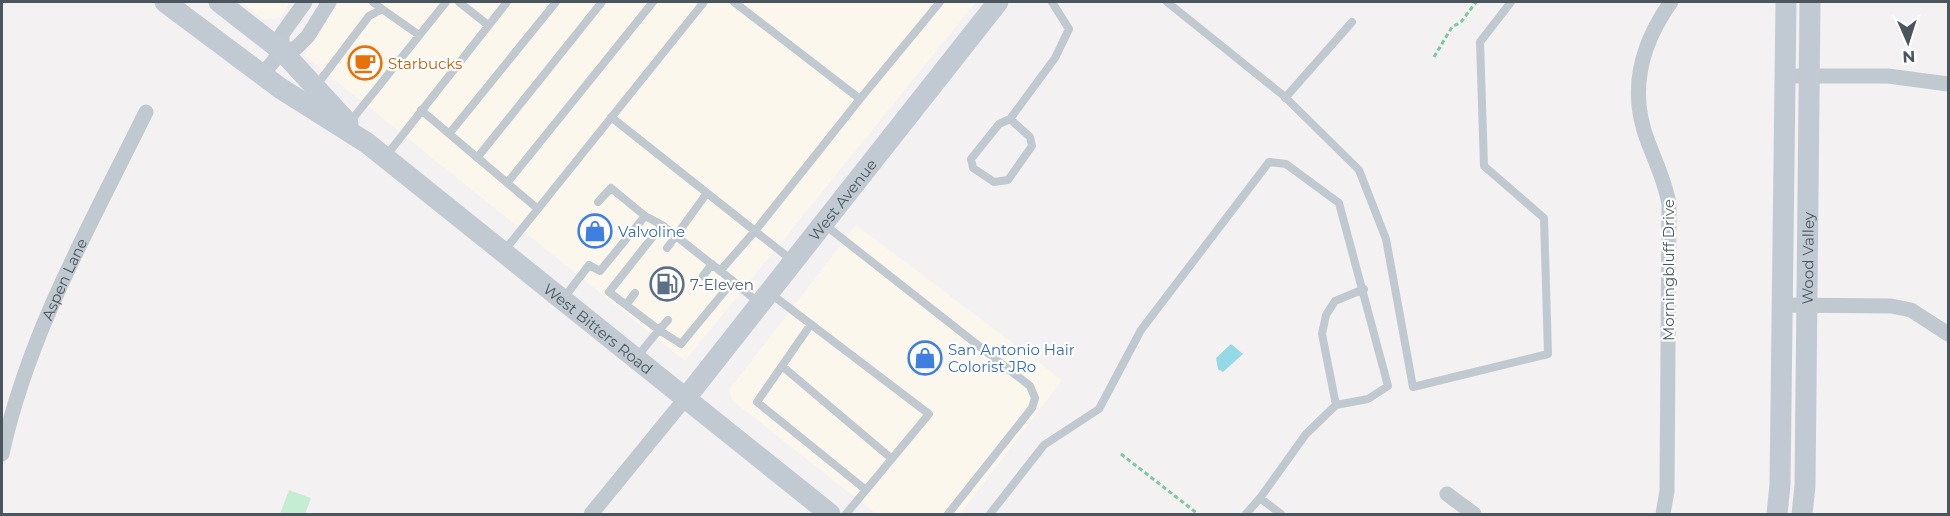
<svg xmlns="http://www.w3.org/2000/svg" width="1950" height="516" font-family="Montserrat,sans-serif">
<style>
.commercial{fill:#fbf7ed}
.green{fill:#c4edd3}
.water{fill:#95d8e6}
.lines{fill:none;stroke-linecap:round;stroke-linejoin:round}
.path{stroke:#7ec8a2;stroke-width:3;stroke-dasharray:4.5 3;stroke-linecap:butt}
.lane{stroke:#c0c9cf;stroke-width:8}
.street{stroke:#c0c9cf;stroke-width:15}
.secondary{stroke:#c1cad3;stroke-width:21}
.labels{text-anchor:middle;dominant-baseline:central;stroke-width:4.5;stroke-linejoin:round;paint-order:stroke}
.food-label{font-size:15px;fill:#c56008;stroke:#fff;text-anchor:start}
.street-label{font-size:15px;fill:#4a555d;stroke:#fff}
.shop-label{font-size:15px;fill:#366cbe;stroke:#fff;text-anchor:start}
.service-label{font-size:15px;fill:#4e5e75;stroke:#fff;text-anchor:start}
</style>
<rect width="100%" height="100%" fill="#f3f1f2"/>
<!-- commercial -->
<path class="commercial" d="M241,2h49l-9,15 -17,3z
M339,2h637l-291,359 -381,-306z
M856,225l206,155 -102,134h-84l-144,-114 -3,-10z"/>
<!-- green -->
<path class="green" d="M289,490l22,8 -6,16h-25z"/>
<!-- water -->
<path class="water" d="M1231,344l12,10 -20,18 -5,-3 -2,-11z"/>
<g class="lines">
<!-- path -->
<path class="path" d="M1434,57l18,-30 9,-5 15,-20
M1121,454l77,60"/>
<!-- lane -->
<path class="lane" d="M373,2l9,7
M459,2l29,23
M734,2l126,97 -105,132 38,30
M1167,2l117,94 75,74 27,69 27,148 135,-33 -4,-136 -60,-52 -4,-124 31,-40
M316,86l53,-70 13,-7 37,26
M1285,98l67,-76
M860,99l80,-97
M421,110l117,99
M611,117l144,114 -35,40
M1010,119l20,18 2,9 -24,34 -14,2 -21,-14 -2,-9 28,-35 11,-5 45,-61 14,-29 -17,-27
M350,122l96,-120
M449,134l107,-132
M386,156l121,-154
M477,158l125,-156
M507,183l146,-181
M645,216l17,9
M825,225l205,161 5,12 -3,10 -84,106
M667,248l40,-55
M504,251l200,-249
M703,276l9,-12
M733,281l26,22
M771,294l158,120 -83,100
M563,299l26,-34 11,6 45,-55 -34,-28 -13,14
M626,305l9,-12
M811,324l-54,78 109,88
M636,358l23,-28 22,14 52,-63 -71,-56 -53,67 50,38 9,-10
M782,366l110,93
M1336,405l-14,-71 4,-19 9,-14 29,-12
M990,514l54,-69 55,-36 42,-79 128,-168 17,2 53,39 49,183 -20,13 -32,6 -30,29 -46,64 21,16
M1246,514l14,-16"/>
<!-- street -->
<g class="street">
<path d="M282,51v-17l23,-32"/>
<path d="M262,75l20,-24 14,-3 12,-12 21,-34"/>
<path d="M1785,76h103l60,8"/>
<path d="M1781,305l110,1 20,4 37,24"/>
<path id="s1" d="M2,454c26,-121 90,-232 144,-342"/>
<path d="M1447,494l27,20"/>
<path d="M591,514l94,-115"/>
<path d="M1663,514l4,-23 2,-287c-4,-23 -13,-41 -21,-62 -20,-51 -7,-98 23,-140"/>
</g>
<!-- secondary -->
<g class="secondary">
<path id="s2" d="M165,2l115,86 87,55 463,371"/>
<path d="M219,2l63,49 66,72"/>
<path id="s3" d="M685,399l313,-397"/>
<path d="M1777,514l3,-29 6,-483"/>
<path id="s4" d="M1802,514l3,-28 5,-484"/>
</g>
</g>
<!-- icons -->
<defs>
<g id="cafe-ring" transform="scale(1.725)"><circle r="9.5" fill="#fff" stroke="#e8710a" stroke-width="1.5"/><path d="M-5.5-4.5H6V0H3Q3 3.5 0 3.5H-2.5Q-5.5 3.5-5.5 0ZM3-3.2v2h1.7v-2ZM-6 4.5H4V6H-6Z" fill="#e8710a"/></g>
<g id="shop-ring" transform="scale(1.725)"><circle r="9.5" fill="#fff" stroke="#3f7fe0" stroke-width="1.5"/><path d="M-5-2.5h2.3a2.7 3.5 0 0 1 5.4 0H5L5.5 6h-11ZM-1.5-2.5h3a1.5 2.3 0 0 0-3 0Z" fill="#3f7fe0"/></g>
<g id="fuel-ring" transform="scale(1.725)"><circle r="9.5" fill="#fff" stroke="#5c6f8a" stroke-width="1.5"/><path d="M-5.5-6h7V0h2V4h1.3V-2.5L3-4.5l.8-.8L6-3V5H2.5V1h-1V6h-7ZM-4.2-4.7v3.2H.2V-4.7Z" fill="#5c6f8a"/></g>
</defs>
<g fill-rule="evenodd">
<use href="#cafe-ring" x="365" y="63"/>
<use href="#shop-ring" x="595" y="231"/>
<use href="#fuel-ring" x="667" y="284"/>
<use href="#shop-ring" x="925" y="358"/>
</g>
<g class="labels">
<!-- food labels -->
<g class="food-label">
<text x="388" y="63">Starbucks</text>
</g>
<!-- street labels -->
<g class="street-label">
<text stroke="none"><textPath href="#s3" startOffset="254">West Avenue</textPath></text>
<text stroke="none"><textPath href="#s4" startOffset="256">Wood Valley</textPath></text>
<text transform="translate(1668 270) rotate(-90)">Morningbluff Drive</text>
<text stroke="none"><textPath href="#s1" startOffset="186">Aspen Lane</textPath></text>
<text stroke="none"><textPath href="#s2" startOffset="543">West Bitters Road</textPath></text>
</g>
<!-- shop labels -->
<g class="shop-label">
<text x="618" y="231">Valvoline</text>
<text x="948" y="349">San Antonio Hair<tspan x="948" dy="17">Colorist JRo</tspan></text>
</g>
<!-- service labels -->
<g class="service-label">
<text x="690" y="284">7-Eleven</text>
</g>
</g>
<!-- border -->
<rect width="1950" height="516" fill="none" stroke="#4a555d" stroke-width="6"/>
<!-- north arrow -->
<g transform="translate(1908 42) rotate(177)" stroke="#ffffff" stroke-width="4.5" paint-order="stroke">
<path d="M0-4.5L10 22L0 15L-10 22Z" fill="#4a555d"/>
<text y="-9" font-size="16" font-weight="bold" text-anchor="middle" fill="#4a555d">N</text>
</g>
</svg>
